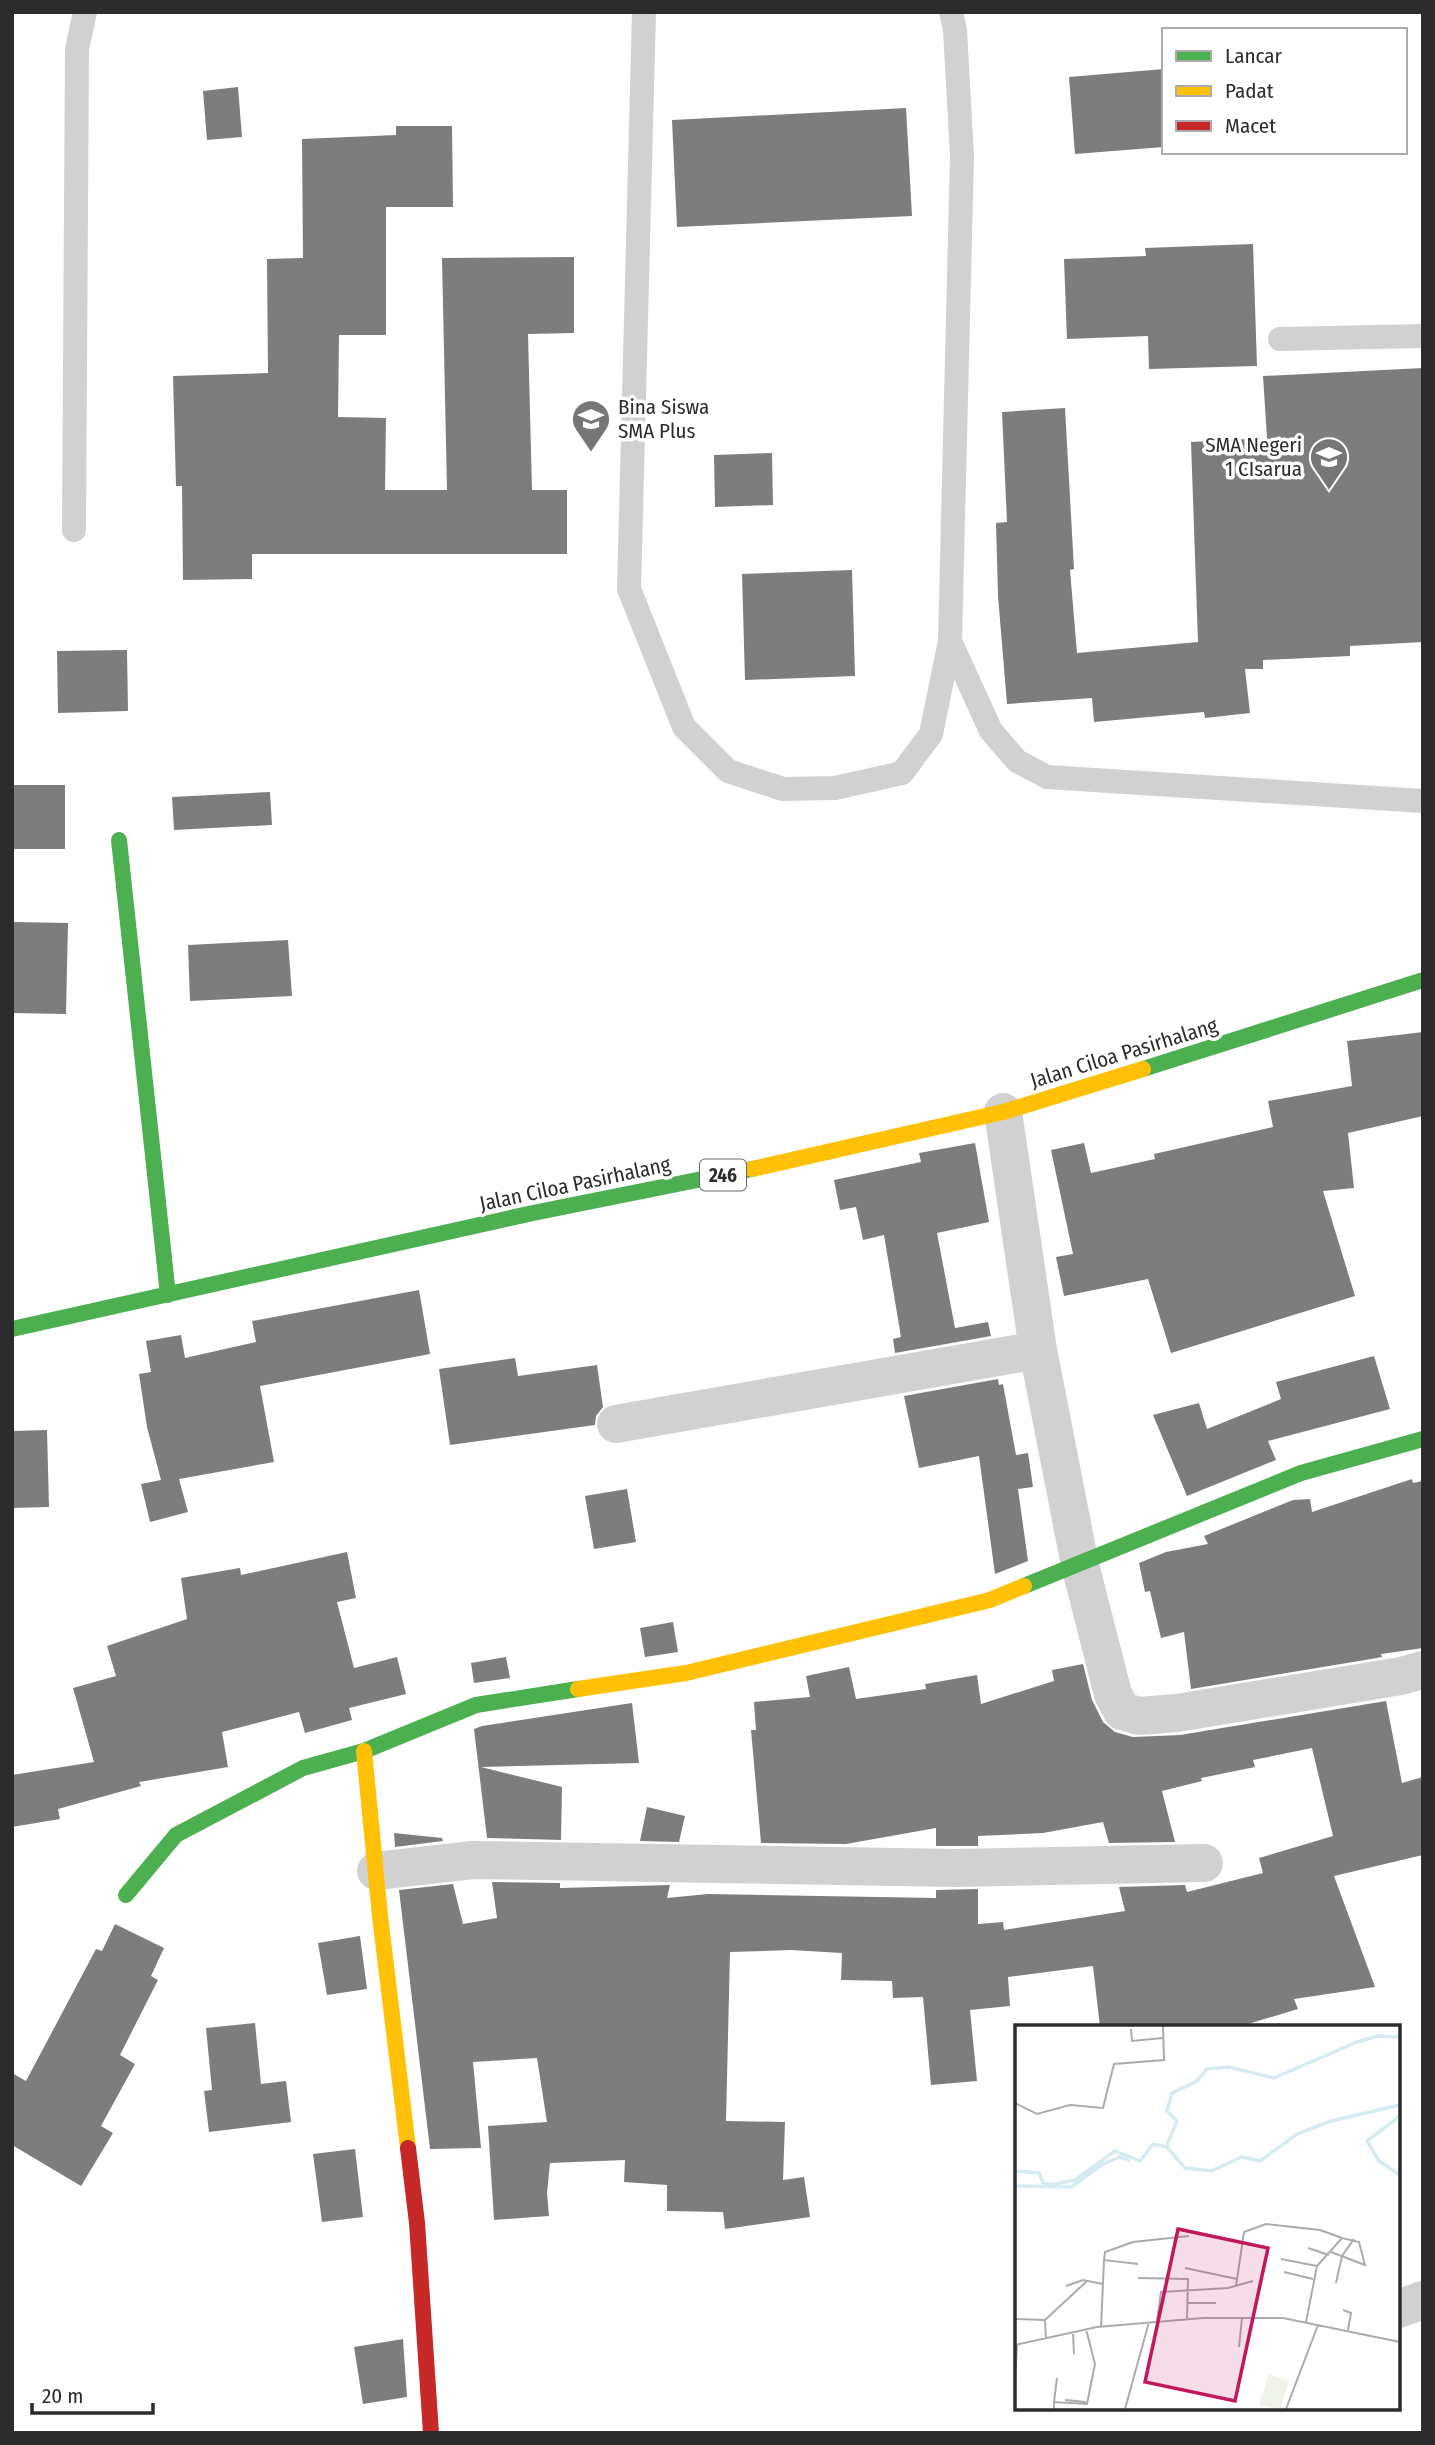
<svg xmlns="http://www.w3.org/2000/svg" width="1435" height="2445" font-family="'Fira Sans Condensed',sans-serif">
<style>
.building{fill:#7d7d7d}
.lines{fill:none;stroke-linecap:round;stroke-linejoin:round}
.lane{stroke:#d1d1d1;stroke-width:24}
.street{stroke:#d1d1d1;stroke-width:38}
.fast{stroke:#4caf50;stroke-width:16}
.slow{stroke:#ffc107;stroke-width:16}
.jam{stroke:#c62828;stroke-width:16}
.labels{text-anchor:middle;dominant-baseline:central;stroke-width:7;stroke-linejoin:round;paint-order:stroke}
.shield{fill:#fff;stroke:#6b6b6b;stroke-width:2}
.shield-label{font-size:19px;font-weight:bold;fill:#2c2c2c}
.poi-label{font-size:21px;fill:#2c2c2c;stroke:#fff;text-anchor:start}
.street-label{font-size:21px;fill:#2c2c2c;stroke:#fff}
.inset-river{fill:none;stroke:#d5eaf1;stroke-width:3.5}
.inset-road{fill:none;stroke:#ababab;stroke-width:2}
.view{fill:#c2185b;fill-opacity:0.15;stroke:#c2185b;stroke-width:3.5}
.inset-edge{fill:none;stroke:#2c2c2c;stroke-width:3.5}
</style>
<rect width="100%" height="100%" fill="#fff"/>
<!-- building -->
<path class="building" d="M1164,69v78l-89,7 -6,-77z
M238,87l4,50 -35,3 -4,-49z
M906,108l6,108 -235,11 -5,-107z
M396,126h56l1,81h-67v128h-47l-1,82 48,1 -1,72h62l-5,-232 132,-1v76l-46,1 4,156h35v64h-315v25l-69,1 -1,-94h-6l-3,-110 95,-3 -1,-114 36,-1 -1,-119 94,-4z
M1253,244l4,122 -108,3 -1,-33 -81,3 -3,-80 82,-3 -1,-8z
M1423,368v274l-73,4v10l-87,4v9h-18l5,44 -45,5 -1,-6 -110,10 -2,-24 -85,6 -9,-108 -2,-73 11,-1 -5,-110 63,-4 9,161 -4,1 7,83 121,-11 -7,-200 76,-4 -4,-62z
M772,453l1,52 -58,2 -1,-52z
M852,570l3,106 -110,4 -3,-106z
M127,650l1,61 -70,2 -1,-62z
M12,785h53v64h-53z
M270,792l2,33 -98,5 -2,-33z
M12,922l56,1 -2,91 -54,-1z
M288,940l4,56 -102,5 -2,-56z
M1423,1032v84l-75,17 6,55 -31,3 32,105 -184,57 -23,-74 -84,17 -8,-39 17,-3 -22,-104 33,-7 7,30 64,-14 -1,-5 119,-27 -5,-26 84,-15 -5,-45z
M975,1143l14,79 -52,11 18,95 33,-6 3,14 -96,17 -2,-14 8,-2 -17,-102 -21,5 -7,-33 -16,3 -6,-30 87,-18 -2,-9z
M419,1290l11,64 -170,32 14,76 -95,17 9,33 -38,10 -9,-38 20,-4 -14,-53 -8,-53 12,-2 -5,-31 35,-6 4,23 71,-16 -4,-21z
M1374,1356l16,53 -122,32 8,19 -89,36 -34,-81 46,-12 8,26 74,-30 -5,-17z
M515,1358l3,18 79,-11 6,42 -7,9 -1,9 -145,20 -11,-76z
M998,1379l1,6 4,-1 13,71 12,-2 5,34 -15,2 10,72 -33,13 -16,-118 -60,12 -15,-72z
M47,1430l2,77 -37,1v-77z
M1412,1479l1,4 10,-2v167l-42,6 1,3 -5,1 -186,31 -7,-57 -23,6 -11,-47 -5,1 -6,-29 27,-11 42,-8 -4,-8 89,-36 17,-1 2,13z
M627,1489l9,53 -42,7 -9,-53z
M347,1552l9,46 -19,4 17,66 43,-11 9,37 -57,14 3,12 -47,13 -6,-21 -77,20 6,35 -89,15 2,4 -83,23 2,10 -48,8v-52l82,-13 -21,-74 43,-12 -9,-30 80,-27 -6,-41 59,-10 1,7z
M673,1622l5,30 -33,5 -5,-29z
M506,1657l4,21 -36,5 -3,-20z
M1083,1664l9,36 11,22 12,10 18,5 47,-2 206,-34 16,82 21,-6v78l-89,21 41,111 -81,12 4,10 -60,18h-138l-7,-61 -85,11 2,29 -40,4 7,71 -46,4 -8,-88 -30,1 -1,-17 -51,-1 1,-27 -51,-3 -61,2 -4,169 59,1 -2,58 21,-3 6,40 -85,12 -2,-17 -56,-1v-26l-43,-3 1,-22 -75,3 -3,30 2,23 -55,4 -6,-94 59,-4 -10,-64 -64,4 8,86 -51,1 -31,-259 54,-6 10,40 34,-6 -5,-36 68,1v5l110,-3 -3,13 41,-4 228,4v-8l42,-1v35l25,-2 1,8 121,-19 -6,-24 66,-2 2,7 76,-19 -4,-15 74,-22 -21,-88 -59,12 2,7 -54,11 1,3 -40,10 13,51 -66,1 -6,-21 -60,11 -65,3v10h-42v-18l-90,16 -85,-1 -10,-113h5l-2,-28 56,-5 -4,-21 43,-9 7,32 70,-10 -1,-5 52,-9 4,29 73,-23 -2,-11z
M632,1703l7,60 -158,4 81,20 -1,53 -74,-2 -13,-109 8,-3z
M647,1807l38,9 -6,26 -39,-1z
M394,1833l48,5 1,3 -48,6z
M115,1924l49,24 -13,28 7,4 -38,75 15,9 -34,62 12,7 -32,53 -69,-41v-72l14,8 70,-132 6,2z
M360,1936l7,53 -40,6 -9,-52z
M255,2023l6,61 25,-3 5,41 -82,10 -5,-41 8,-1 -6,-62z
M355,2149l8,68 -41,5 -9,-68z
M403,2339l4,58 -44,7 -9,-57z"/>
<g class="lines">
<!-- lane -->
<path class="lane" d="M644,12l-15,577 55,138 44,44 55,18 52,-1 67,-15 29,-39 19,-93
M951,12l4,18 7,126 -12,485 41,90 26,30 30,16 376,24
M1280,339l143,-3
M74,530l3,-481 8,-37"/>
<!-- street -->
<path class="street" d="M1003,1112l35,238 42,215 33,129 9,17 17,5 38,-3 224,-37 22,-6
M616,1424l422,-74
M376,1871l97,-11 483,8 248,-5
M1398,2309l25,-9"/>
<!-- fast -->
<path class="fast" d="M119,840l49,455
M1143,1069l280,-89
M12,1329l521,-116 219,-44
M1024,1586l277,-113 122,-34
M126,1895l50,-60 127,-67 61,-17 112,-46 102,-16"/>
<!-- slow -->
<path class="slow" d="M752,1169l251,-57 140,-43
M578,1689l108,-16 304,-73 34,-14
M364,1751l16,165 28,232"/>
<!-- jam -->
<path class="jam" d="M408,2148l9,75 14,210"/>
</g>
<!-- icons -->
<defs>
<g id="school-pin" transform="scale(2.0125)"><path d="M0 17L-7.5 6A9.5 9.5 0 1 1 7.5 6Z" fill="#767676" stroke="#fff"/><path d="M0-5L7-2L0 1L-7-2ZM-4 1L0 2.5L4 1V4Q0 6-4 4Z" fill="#fff"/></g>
</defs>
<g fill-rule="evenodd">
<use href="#school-pin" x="591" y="419"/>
<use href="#school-pin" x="1329" y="457"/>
</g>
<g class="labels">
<!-- shield labels -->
<rect class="shield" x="700" y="1159.5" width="46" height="31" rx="5"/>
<g class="shield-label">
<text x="723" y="1175">246</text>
</g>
<!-- poi labels -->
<g class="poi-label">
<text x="618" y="407">Bina Siswa<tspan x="618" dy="24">SMA Plus</tspan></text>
<text x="1302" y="445" text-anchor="end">SMA Negeri<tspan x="1302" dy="24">1 CIsarua</tspan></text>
</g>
<!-- street labels -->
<g class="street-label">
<text transform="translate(1124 1053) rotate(-17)">Jalan Ciloa Pasirhalang</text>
<text transform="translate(575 1184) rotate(-12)">Jalan Ciloa Pasirhalang</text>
</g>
</g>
<!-- overview -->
<g transform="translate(1015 2025)">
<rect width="385" height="385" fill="#fff"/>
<path d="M254,349l20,7 -9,28 -21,-4z" fill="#f0f3ea"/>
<path class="inset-river" d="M385,91l-33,25 12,20 21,14M152,120l10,-24 -10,-10 5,-18 25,-12 10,-12 22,-2 45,11 83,-36 21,-6 22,1M0,146l24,2 5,11h11l20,-4 40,-29 25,10 13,-17 14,3 18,21 26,3 31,-14 18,4 37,-27 34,-13 69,-16M0,161l56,1 32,-23 17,-7 10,4"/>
<path class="inset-road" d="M116,4l1,12 31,-3M0,78l22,11 33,-9 33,3 11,-44 50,-4 -1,-34M293,223l21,7M266,234l36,7M89,235l1,-8 28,-10 56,-6M170,243l52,11M269,247l29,7M123,253l50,1 -1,39M321,258l6,-27 12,-17M51,261l17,-6 20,4M221,261l8,-54 22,-8 54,6 22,8M173,278h28M328,285l8,3 -3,17M0,294l30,1M142,296l4,-29 67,-4 25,-7M291,297l11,-56 25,-28 17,4 6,23 -34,-13M86,302l3,-67 34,4M58,307l1,22M31,314l-1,-19 42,-39M0,320l82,-18 106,-9h80l117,24M224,322l3,-29M0,355l2,-35M50,375l21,2M39,377l3,-24M39,384v-7l33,2 8,-40 -9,-35M110,384l24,-87M271,384l32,-84"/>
<path class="view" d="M163,204l90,19 -33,153 -90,-19z"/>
<rect width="385" height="385" class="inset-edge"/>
</g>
<!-- border -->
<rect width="1435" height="2445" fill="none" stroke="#2c2c2c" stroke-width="28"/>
<!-- legend -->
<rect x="1162" y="28" width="245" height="126" fill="#ffffff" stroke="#ababab" stroke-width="2"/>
<rect x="1176" y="51" width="35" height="10" fill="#4caf50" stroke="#ababab" stroke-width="2"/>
<text x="1225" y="63" font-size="21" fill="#2c2c2c">Lancar</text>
<rect x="1176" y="86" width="35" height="10" fill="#ffc107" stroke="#ababab" stroke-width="2"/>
<text x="1225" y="98" font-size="21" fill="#2c2c2c">Padat</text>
<rect x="1176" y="121" width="35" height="10" fill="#c62828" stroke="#ababab" stroke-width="2"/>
<text x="1225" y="133" font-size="21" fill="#2c2c2c">Macet</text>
<!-- scale -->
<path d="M32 2403v10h121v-10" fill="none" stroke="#2c2c2c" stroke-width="3.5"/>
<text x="42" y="2403" font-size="21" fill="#2c2c2c" stroke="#ffffff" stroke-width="5" paint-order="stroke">20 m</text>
</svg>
